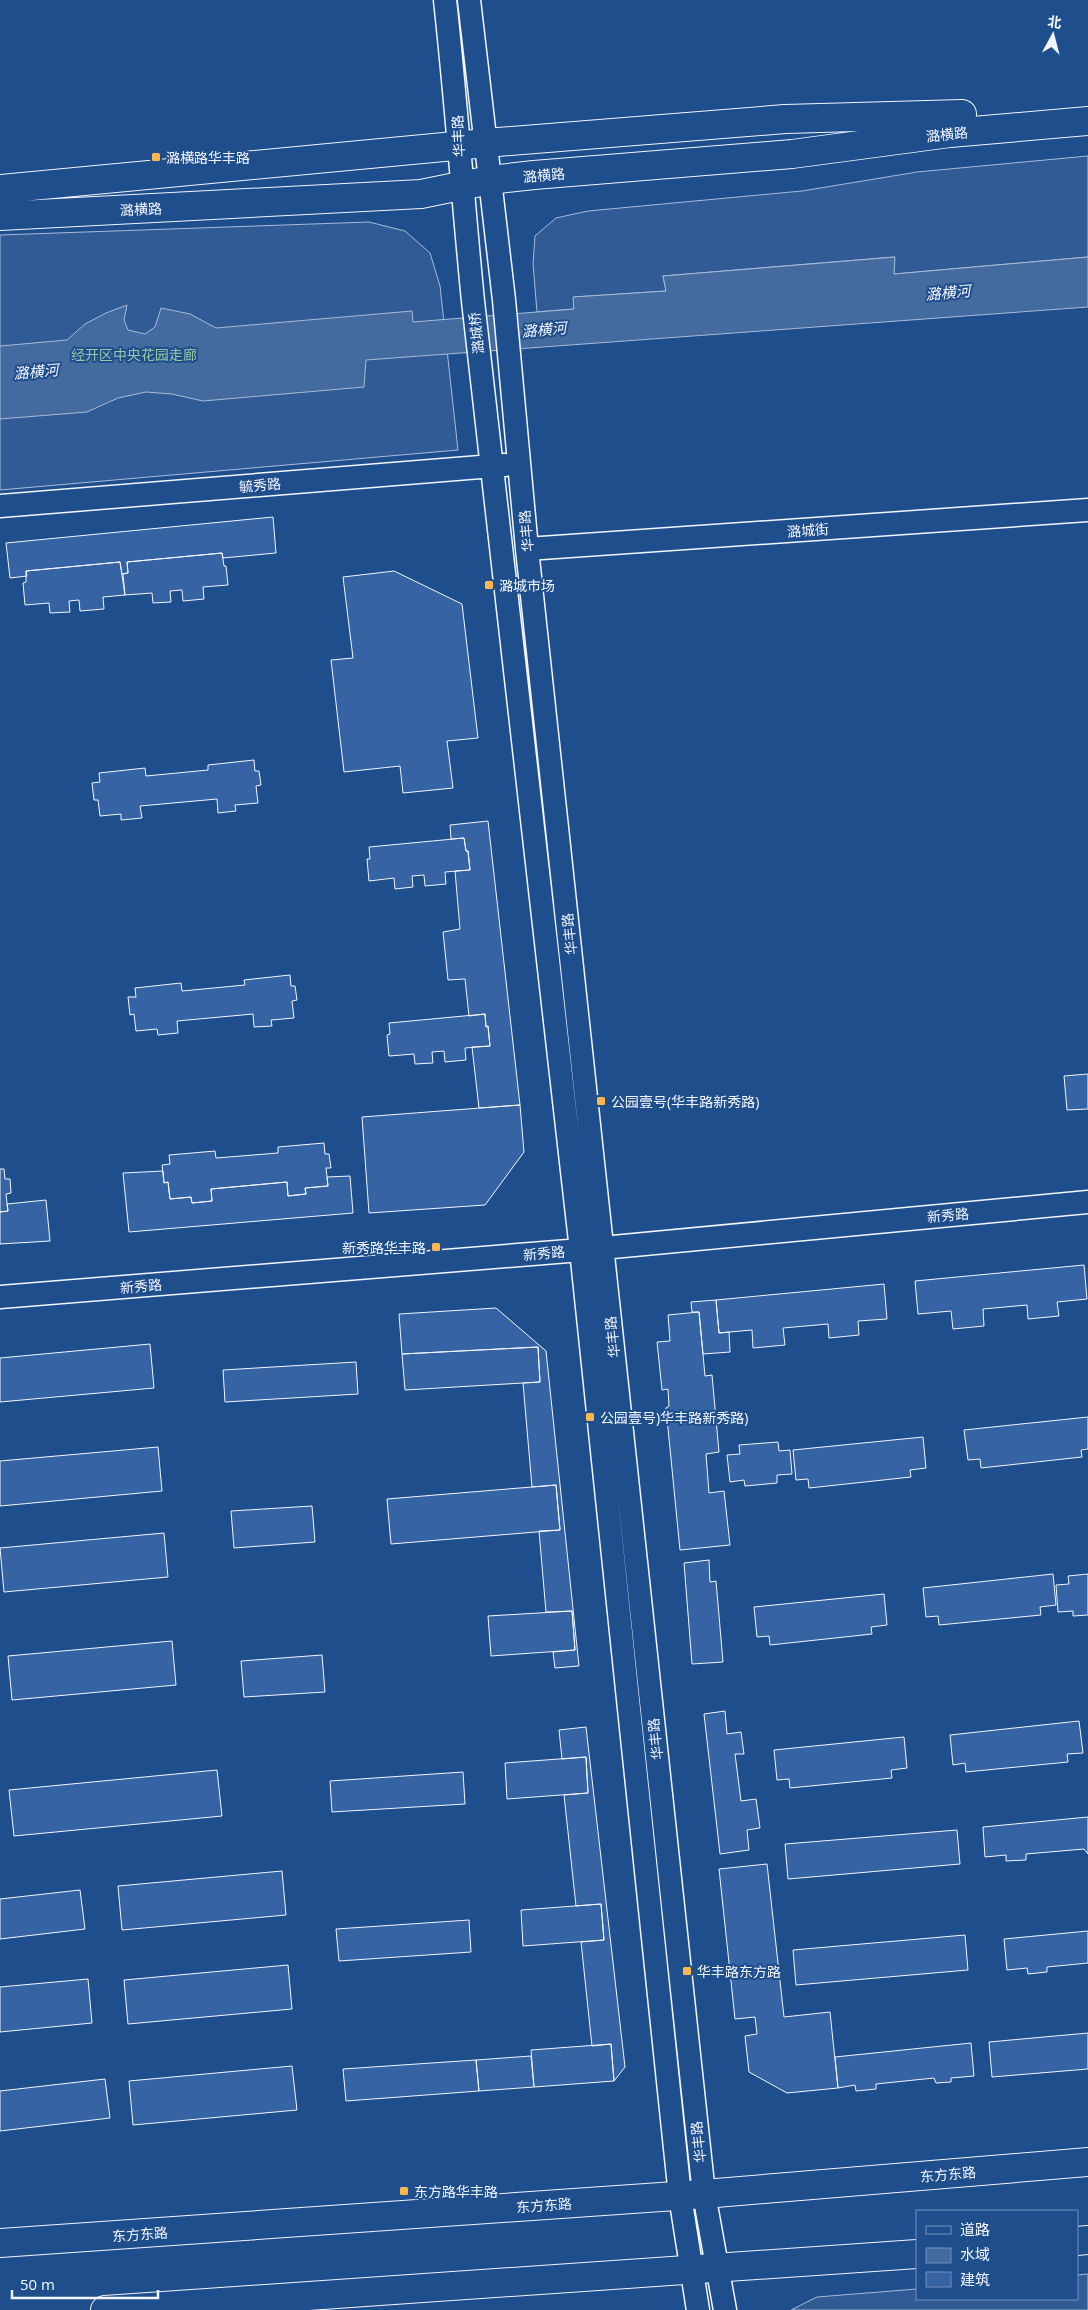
<svg xmlns="http://www.w3.org/2000/svg" width="1088" height="2310" font-family="'Open Sans','Noto Sans SC',sans-serif">
<style>
.built{fill:#305b95;stroke:#a8bbd7}
.water{fill:#446ba0;stroke:#a8bbd7}
.building{fill:#3563a3;stroke:#f2f6ff}
.lines{fill:none;stroke-linecap:round;stroke-linejoin:round}
.minor-casing{stroke:#f2f6ff;stroke-width:25}
.major-casing{stroke:#f2f6ff;stroke-width:30}
.minor{stroke:#1f4e8c;stroke-width:22}
.major{stroke:#1f4e8c;stroke-width:28}
.poi-dot{fill:#ffb74d;stroke:#1f4e8c;stroke-width:2}
.labels{text-anchor:middle;dominant-baseline:central;stroke-width:4;stroke-linejoin:round;paint-order:stroke}
.street-label{font-size:14px;fill:#f2f6ff;stroke:#1f4e8c}
.poi-label{font-size:14px;fill:#f2f6ff;stroke:#1f4e8c;text-anchor:start}
.park-label{font-size:14px;fill:#97c8a6;stroke:#1f4e8c}
.water-label{font-size:15px;font-style:italic;fill:#f2f6ff;stroke:#1f4e8c}
</style>
<rect width="100%" height="100%" fill="#1f4e8c"/>
<!-- built -->
<path class="built" d="M1088,156v101l-194,17v-17l-231,19 3,15 -92,6v12l-37,3 -4,-48 2,-28 21,-18 32,-7 214,-20 115,-19z
M369,222l36,9 25,22 10,33 18,164 -458,40v-255z
M1088,2274v36h-297l26,-13 100,-8v10h160v-24z"/>
<!-- water -->
<path class="water" d="M895,257l-1,17 194,-17v50l-722,53 -2,27 -161,14 -31,-7 -26,-2 -28,6 -31,14 -87,7v-73l67,-6 18,-16 21,-11 21,-8 -3,15 4,10 17,4 10,-7 6,-19 29,6 26,14 196,-17 1,11 161,-13 -1,-12 93,-6 -3,-15z"/>
<!-- building -->
<path class="building" d="M273,517l3,36 -53,5 -1,-5 -95,9 1,11 -6,1 -2,-12 -94,9 1,5 -17,2 -4,-35z
M222,553l2,13h2l2,19 -25,2 1,12 -21,2 -1,-11 -12,1 1,11 -18,1 -1,-10 -27,2 -2,-21 5,-1 -1,-11z
M120,562l5,33 -22,2 1,12 -24,2 -1,-11 -10,1 1,11 -20,1 -1,-10 -24,2 -2,-22 3,-1v-11z
M394,571l68,33 16,134 -31,3 6,47 -50,5 -3,-27 -56,6 -13,-112 22,-2 -10,-81z
M254,760l1,11h4l2,14 -5,1 2,17 -23,2 1,6 -18,2 -1,-14 -77,7 2,12 -21,2v-6l-21,2 -2,-16h-4l-2,-17 8,-1 -1,-9 46,-5 1,8 62,-6v-5z
M488,821l32,284 -41,3 -7,-61 18,-1 -2,-20 -2,1 -1,-13 -16,2 -4,-37 -17,1 -5,-48 17,-3 -5,-58 15,-1 -2,-19h-2l-2,-13 -13,1 -1,-14z
M464,838l2,13h2l2,19 -25,2 1,12 -21,2 -1,-11 -12,1 1,11 -18,2 -1,-11 -25,3 -2,-22h3l-1,-12z
M290,975l1,11h4l2,14 -5,1 2,17 -23,2 1,6 -18,1 -1,-13 -76,7 1,12 -20,2 -1,-6 -21,2 -2,-17 -4,1 -2,-18h8l-1,-9 46,-5 1,8 63,-6 -1,-5z
M485,1014l1,13 2,-1 2,20 -25,2 1,12 -21,2 -1,-11 -12,1 1,11 -18,1 -1,-10 -25,2 -2,-21 3,-1 -1,-11z
M1088,1074v35l-21,1 -3,-34z
M520,1105l4,47 -39,53 -116,8 -7,-96z
M324,1143l1,11h4l2,14h-5l2,18 -23,2 1,6 -18,2 -1,-14 -76,7 1,12 -20,2 -1,-6 -21,2 -2,-17 -4,1 -2,-18 8,-1 -1,-9 46,-4 1,7 62,-5v-6z
M0,1169h4l1,10h5l1,14 -5,1 2,17 -8,1z
M163,1171l1,12 4,-1 2,17 21,-2 1,6 20,-2 -1,-12 76,-7 1,14 18,-2 -1,-6 23,-2 -1,-9 23,-1 3,37 -224,19 -6,-59z
M46,1200l4,41 -50,3v-32l8,-1 -1,-7z
M1084,1265l3,34 -30,3 2,14 -31,3 -1,-14 -44,4 1,17 -31,3 -2,-18 -33,3 -3,-33z
M884,1284l3,35 -29,2 1,14 -30,3 -1,-14 -45,4 2,17 -32,3 -1,-18 -33,3 -3,-33z
M716,1300l3,33 10,-1 1,20 -27,2 -4,-42h-7l-1,-10z
M496,1308l50,43 33,315 -24,2 -2,-16 22,-2 -3,-39 -26,1 -7,-81 21,-1 -4,-45 -24,2 -9,-104 17,-1 -2,-35 -136,7 -3,-40z
M699,1312l6,64 7,-1 7,77 -13,2 3,39 15,-2 6,54 -50,5 -14,-142 3,-2 -1,-17 -6,1 -5,-48 13,-1 -2,-26z
M150,1344l4,44 -154,14v-44z
M538,1347l2,35 -135,8 -3,-36z
M356,1362l2,32 -133,8 -2,-32z
M1088,1417v32l-7,1 1,7 -101,11 -1,-9 -12,1 -4,-30z
M923,1437l3,31 -16,2 1,7 -102,11 -1,-9 -12,1 -3,-30z
M778,1442l1,9 11,-1 2,24 -15,1v8l-32,3 -1,-6 -14,2 -3,-27 13,-1 -1,-9z
M158,1447l4,44 -162,15v-45z
M556,1485l4,45 -169,14 -4,-45z
M312,1506l3,36 -81,6 -3,-37z
M164,1533l4,44 -164,15 -4,-44z
M709,1560l1,22 6,-1 7,81 -31,2 -8,-101z
M1053,1574l3,31 -16,2 1,8 -102,10 -1,-9 -12,1 -3,-29z
M1088,1574v41l-15,1v-5l-15,1 -2,-27 13,-1 -1,-8z
M884,1594l3,31 -16,2 1,7 -102,11 -1,-9 -12,1 -3,-30z
M572,1611l3,39 -84,6 -3,-40z
M172,1641l4,44 -164,15 -4,-44z
M322,1655l3,37 -81,5 -3,-36z
M725,1711l2,23 14,-2 3,22h-9l6,47 15,-2 4,29 -13,2 2,20 -29,4 -16,-140z
M1079,1721l4,32 -16,1 1,8 -102,10 -1,-9 -12,2 -3,-30z
M586,1727l39,340 -11,14 -3,-37 -19,2 -11,-104 23,-2 -3,-36 -25,2 -12,-111 24,-2 -2,-36 -24,2 -3,-29z
M904,1737l3,31 -16,2 1,8 -102,10 -1,-9 -12,1 -3,-30z
M586,1757l2,36 -81,6 -2,-36z
M217,1770l5,46 -208,20 -5,-46z
M463,1772l2,32 -133,8 -2,-31z
M1088,1817v37l-4,-5 -58,5v6l-20,1v-6l-21,2 -2,-30z
M957,1830l3,34 -172,15 -3,-35z
M767,1864l17,153 46,-5 8,76 -51,5 -38,-21 -4,-36 12,-2 -2,-17 -20,2 -16,-150z
M282,1871l4,44 -164,15 -4,-44z
M80,1890l5,39 -85,10v-40z
M601,1904l3,36 -81,6 -2,-36z
M469,1920l2,32 -132,9 -3,-32z
M1088,1931v32l-41,4v5l-19,2 -1,-6 -20,2 -3,-31z
M965,1935l3,35 -172,15 -3,-35z
M288,1965l4,44 -164,15 -4,-44z
M88,1979l4,44 -92,9v-45z
M1088,2033v36l-96,8 -3,-35z
M971,2043l3,33 -23,2v4l-15,1 -2,-5 -58,6v5l-20,2 -1,-6 -17,3 -3,-31z
M611,2044l3,37 -80,6 -3,-37z
M531,2056l3,31 -55,4 -3,-31z
M476,2060l3,31 -133,10 -3,-32z
M292,2066l5,44 -164,15 -4,-44z
M105,2079l5,39 -110,13v-40z"/>
<g class="lines">
<!-- minor casing -->
<g class="minor-casing">
<path id="minor" d="M445,0c11,100 18,201 28,301l108,949 99,946 18,114
M469,0l35,300 23,249 177,1645 21,116
M0,506l505,-41
M527,549l561,-39
M0,1297l581,-47 507,-48"/>
</g>
<!-- major casing -->
<g class="major-casing">
<path id="major" d="M0,189l486,-46 299,-24 177,-5
M0,216l421,-22 69,-14 44,-5 258,-21 158,-21 138,-12
M1077,2241l11,-1
M0,2243l704,-49 384,-32
M105,2310l812,-56"/>
</g>
<!-- minor -->
<use href="#minor" class="minor"/>
<!-- major -->
<use href="#major" class="major"/>
</g>
<!-- markers -->
<g class="poi-dot">
<rect x="151" y="152" width="10" height="10" rx="2.5"/>
<rect x="484" y="580" width="10" height="10" rx="2.5"/>
<rect x="596" y="1096" width="10" height="10" rx="2.5"/>
<rect x="431" y="1242" width="10" height="10" rx="2.5"/>
<rect x="585" y="1412" width="10" height="10" rx="2.5"/>
<rect x="682" y="1966" width="10" height="10" rx="2.5"/>
<rect x="399" y="2186" width="10" height="10" rx="2.5"/>
</g>
<g class="labels">
<!-- street labels -->
<g class="street-label">
<text transform="translate(947 134) rotate(-6)">潞横路</text>
<text transform="translate(458 136) rotate(-93)">华丰路</text>
<text transform="translate(544 175) rotate(-5)">潞横路</text>
<text transform="translate(141 209) rotate(-3)">潞横路</text>
<text transform="translate(476 333) rotate(-96)">潞城桥</text>
<text transform="translate(260 485) rotate(-5)">毓秀路</text>
<text transform="translate(808 530) rotate(-4)">潞城街</text>
<text transform="translate(526 531) rotate(-95)">华丰路</text>
<text transform="translate(569 934) rotate(-96)">华丰路</text>
<text transform="translate(948 1215) rotate(-5)">新秀路</text>
<text transform="translate(544 1253) rotate(-5)">新秀路</text>
<text transform="translate(141 1286) rotate(-5)">新秀路</text>
<text transform="translate(612 1337) rotate(-96)">华丰路</text>
<text transform="translate(655 1739) rotate(-96)">华丰路</text>
<text transform="translate(698 2142) rotate(-96)">华丰路</text>
<text transform="translate(948 2174) rotate(-5)">东方东路</text>
<text transform="translate(544 2205) rotate(-4)">东方东路</text>
<text transform="translate(140 2234) rotate(-4)">东方东路</text>
</g>
<!-- poi labels -->
<g class="poi-label">
<text x="166" y="157">潞横路华丰路</text>
<text x="499" y="585">潞城市场</text>
<text x="611" y="1101">公园壹号(华丰路新秀路)</text>
<text x="426" y="1247" text-anchor="end">新秀路华丰路</text>
<text x="600" y="1417">公园壹号)华丰路新秀路)</text>
<text x="697" y="1971">华丰路东方路</text>
<text x="414" y="2191">东方路华丰路</text>
</g>
<!-- park labels -->
<g class="park-label">
<text x="134" y="354">经开区中央花园走廊</text>
</g>
<!-- water labels -->
<g class="water-label">
<text transform="translate(948 292) rotate(-5)">潞横河</text>
<text transform="translate(544 329) rotate(-5)">潞横河</text>
<text transform="translate(36 371) rotate(-5)">潞横河</text>
</g>
</g>
<!-- legend -->
<rect x="916" y="2210" width="162" height="90" fill="#1f4e8c" stroke="#7391ba"/>
<rect x="926" y="2226" width="25" height="8" fill="#1f4e8c" stroke="#7391ba"/>
<text x="960" y="2235" font-size="15" fill="#f2f6ff">道路</text>
<rect x="926" y="2248" width="25" height="15" fill="#446ba0" stroke="#7391ba"/>
<text x="960" y="2260" font-size="15" fill="#f2f6ff">水域</text>
<rect x="926" y="2272" width="25" height="15" fill="#3563a3" stroke="#7391ba"/>
<text x="960" y="2285" font-size="15" fill="#f2f6ff">建筑</text>
<!-- north arrow -->
<g transform="translate(1053 35) rotate(7)" stroke="#1f4e8c" stroke-width="4" paint-order="stroke">
<path d="M0-4L9 19L0 12L-9 19Z" fill="#f2f6ff"/>
<text y="-8" font-size="14" font-weight="bold" text-anchor="middle" fill="#f2f6ff">北</text>
</g>
<!-- scale -->
<path d="M12 2290v8h146v-8" fill="none" stroke="#f2f6ff" stroke-width="2.5"/>
<text x="20" y="2290" font-size="15" fill="#f2f6ff" stroke="#1f4e8c" stroke-width="4" paint-order="stroke">50 m</text>
</svg>
